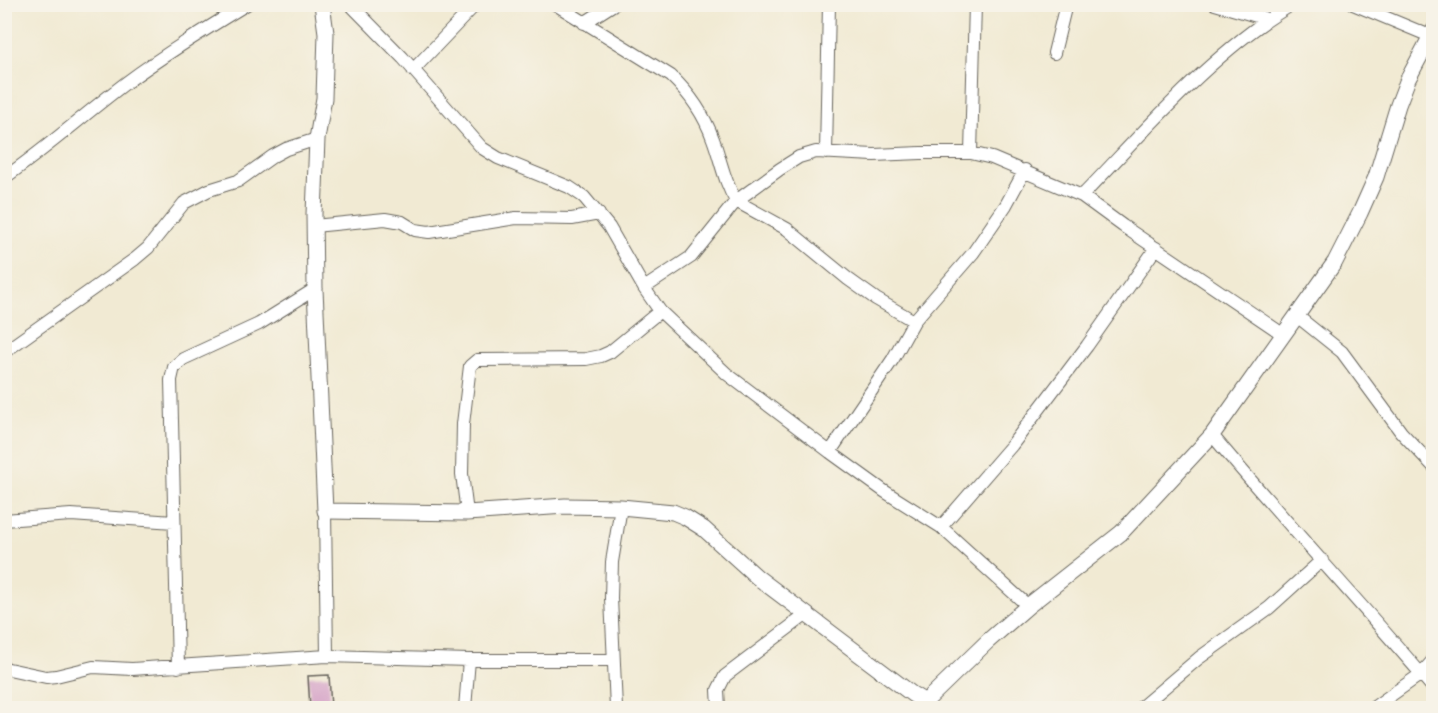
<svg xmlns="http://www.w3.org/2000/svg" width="1438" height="713" font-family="'Architects Daughter',sans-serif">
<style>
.building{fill:#d4a0c6}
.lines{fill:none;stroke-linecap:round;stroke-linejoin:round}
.minor-casing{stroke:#67645c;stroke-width:14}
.tertiary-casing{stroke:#67645c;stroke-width:17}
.minor{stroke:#fff;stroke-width:12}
.tertiary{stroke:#fff;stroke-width:15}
</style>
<rect width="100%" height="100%" fill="#f7f3e8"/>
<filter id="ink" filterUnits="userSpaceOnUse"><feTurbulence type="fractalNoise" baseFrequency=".0167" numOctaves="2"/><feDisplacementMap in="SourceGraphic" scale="12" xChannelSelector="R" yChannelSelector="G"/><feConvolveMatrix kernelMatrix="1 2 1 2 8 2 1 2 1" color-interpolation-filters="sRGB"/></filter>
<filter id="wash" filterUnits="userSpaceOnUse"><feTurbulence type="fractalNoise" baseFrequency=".008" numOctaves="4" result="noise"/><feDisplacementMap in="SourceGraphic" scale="24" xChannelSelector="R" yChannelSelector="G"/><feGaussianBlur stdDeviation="1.35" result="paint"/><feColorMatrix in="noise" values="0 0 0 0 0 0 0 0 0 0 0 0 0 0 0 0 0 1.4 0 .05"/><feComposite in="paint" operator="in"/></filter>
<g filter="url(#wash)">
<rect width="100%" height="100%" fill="#f1ead3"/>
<g id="blocks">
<!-- building -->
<path class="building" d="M329,675l2,33h-21l-2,-32z"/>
</g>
</g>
<g filter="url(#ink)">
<use href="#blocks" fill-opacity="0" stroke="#67645c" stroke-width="1.5"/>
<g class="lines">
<!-- minor casing -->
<g class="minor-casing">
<path id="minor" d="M350,4l53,54 79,90 16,10 71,29 15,10 25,30 35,61 16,23 67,63 103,78 54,39 57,36 87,79
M555,4l116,72c19,18 33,38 42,63 8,21 11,43 23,62l44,-32 19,-12 17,-5 58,3 47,-2h50l21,5 90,38 41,30 161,109
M1215,4l52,15
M1353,4l77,32
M584,23l30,-19
M1054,53l12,-49
M413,70l63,-66
M826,153l3,-149
M971,153l4,-149
M4,178c43,-30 82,-65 123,-96 38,-28 79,-53 120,-78
M1082,196c62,-64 134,-148 211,-192
M314,226l71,-7 17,3 13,8 14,2 87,-14 56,1 27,-5
M644,288l47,-31 45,-56 51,28 61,50 28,20 38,22
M1297,316l45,36 59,80 33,35
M4,352l131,-93 13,-11 36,-45 25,-13 29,-9 35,-25 13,-7 31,-10
M1212,435c72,86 149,168 222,254
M830,452l63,-93 21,-38 59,-68 33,-48 19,-35
M325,511l2,145
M467,513l-5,-39 1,-50 7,-58 7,-6 109,-1 15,-3 9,-4 50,-41
M4,520l67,-5 103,7
M941,527l71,-82 75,-99 69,-98
M178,667l-7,-287 3,-13 9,-8 76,-35 56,-35
M4,668l42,9 10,-1 37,-9 39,2 195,-13 142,4h144
M465,708l4,-48
M616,708l-5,-110 1,-36 9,-55
M719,708l-1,-18 7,-14 82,-62
M1140,708l59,-50 70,-50 53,-48
M1373,708l48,-34 13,-15"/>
</g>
<!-- tertiary casing -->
<g class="tertiary-casing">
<path id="tertiary" d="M322,4l4,29 -2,65 -7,41 -3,75 1,75 10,222 142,2 98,-7 56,1 52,5 12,5 19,12 53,48 155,117 13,8 63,-61 40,-35 93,-73 91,-98 123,-173 25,-49 16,-36 22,-72 10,-26 26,-49"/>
</g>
<!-- minor -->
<use href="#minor" class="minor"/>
<!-- tertiary -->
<use href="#tertiary" class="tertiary"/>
</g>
</g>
<!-- margin -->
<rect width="1438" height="713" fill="none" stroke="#f7f3e8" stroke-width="24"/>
</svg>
